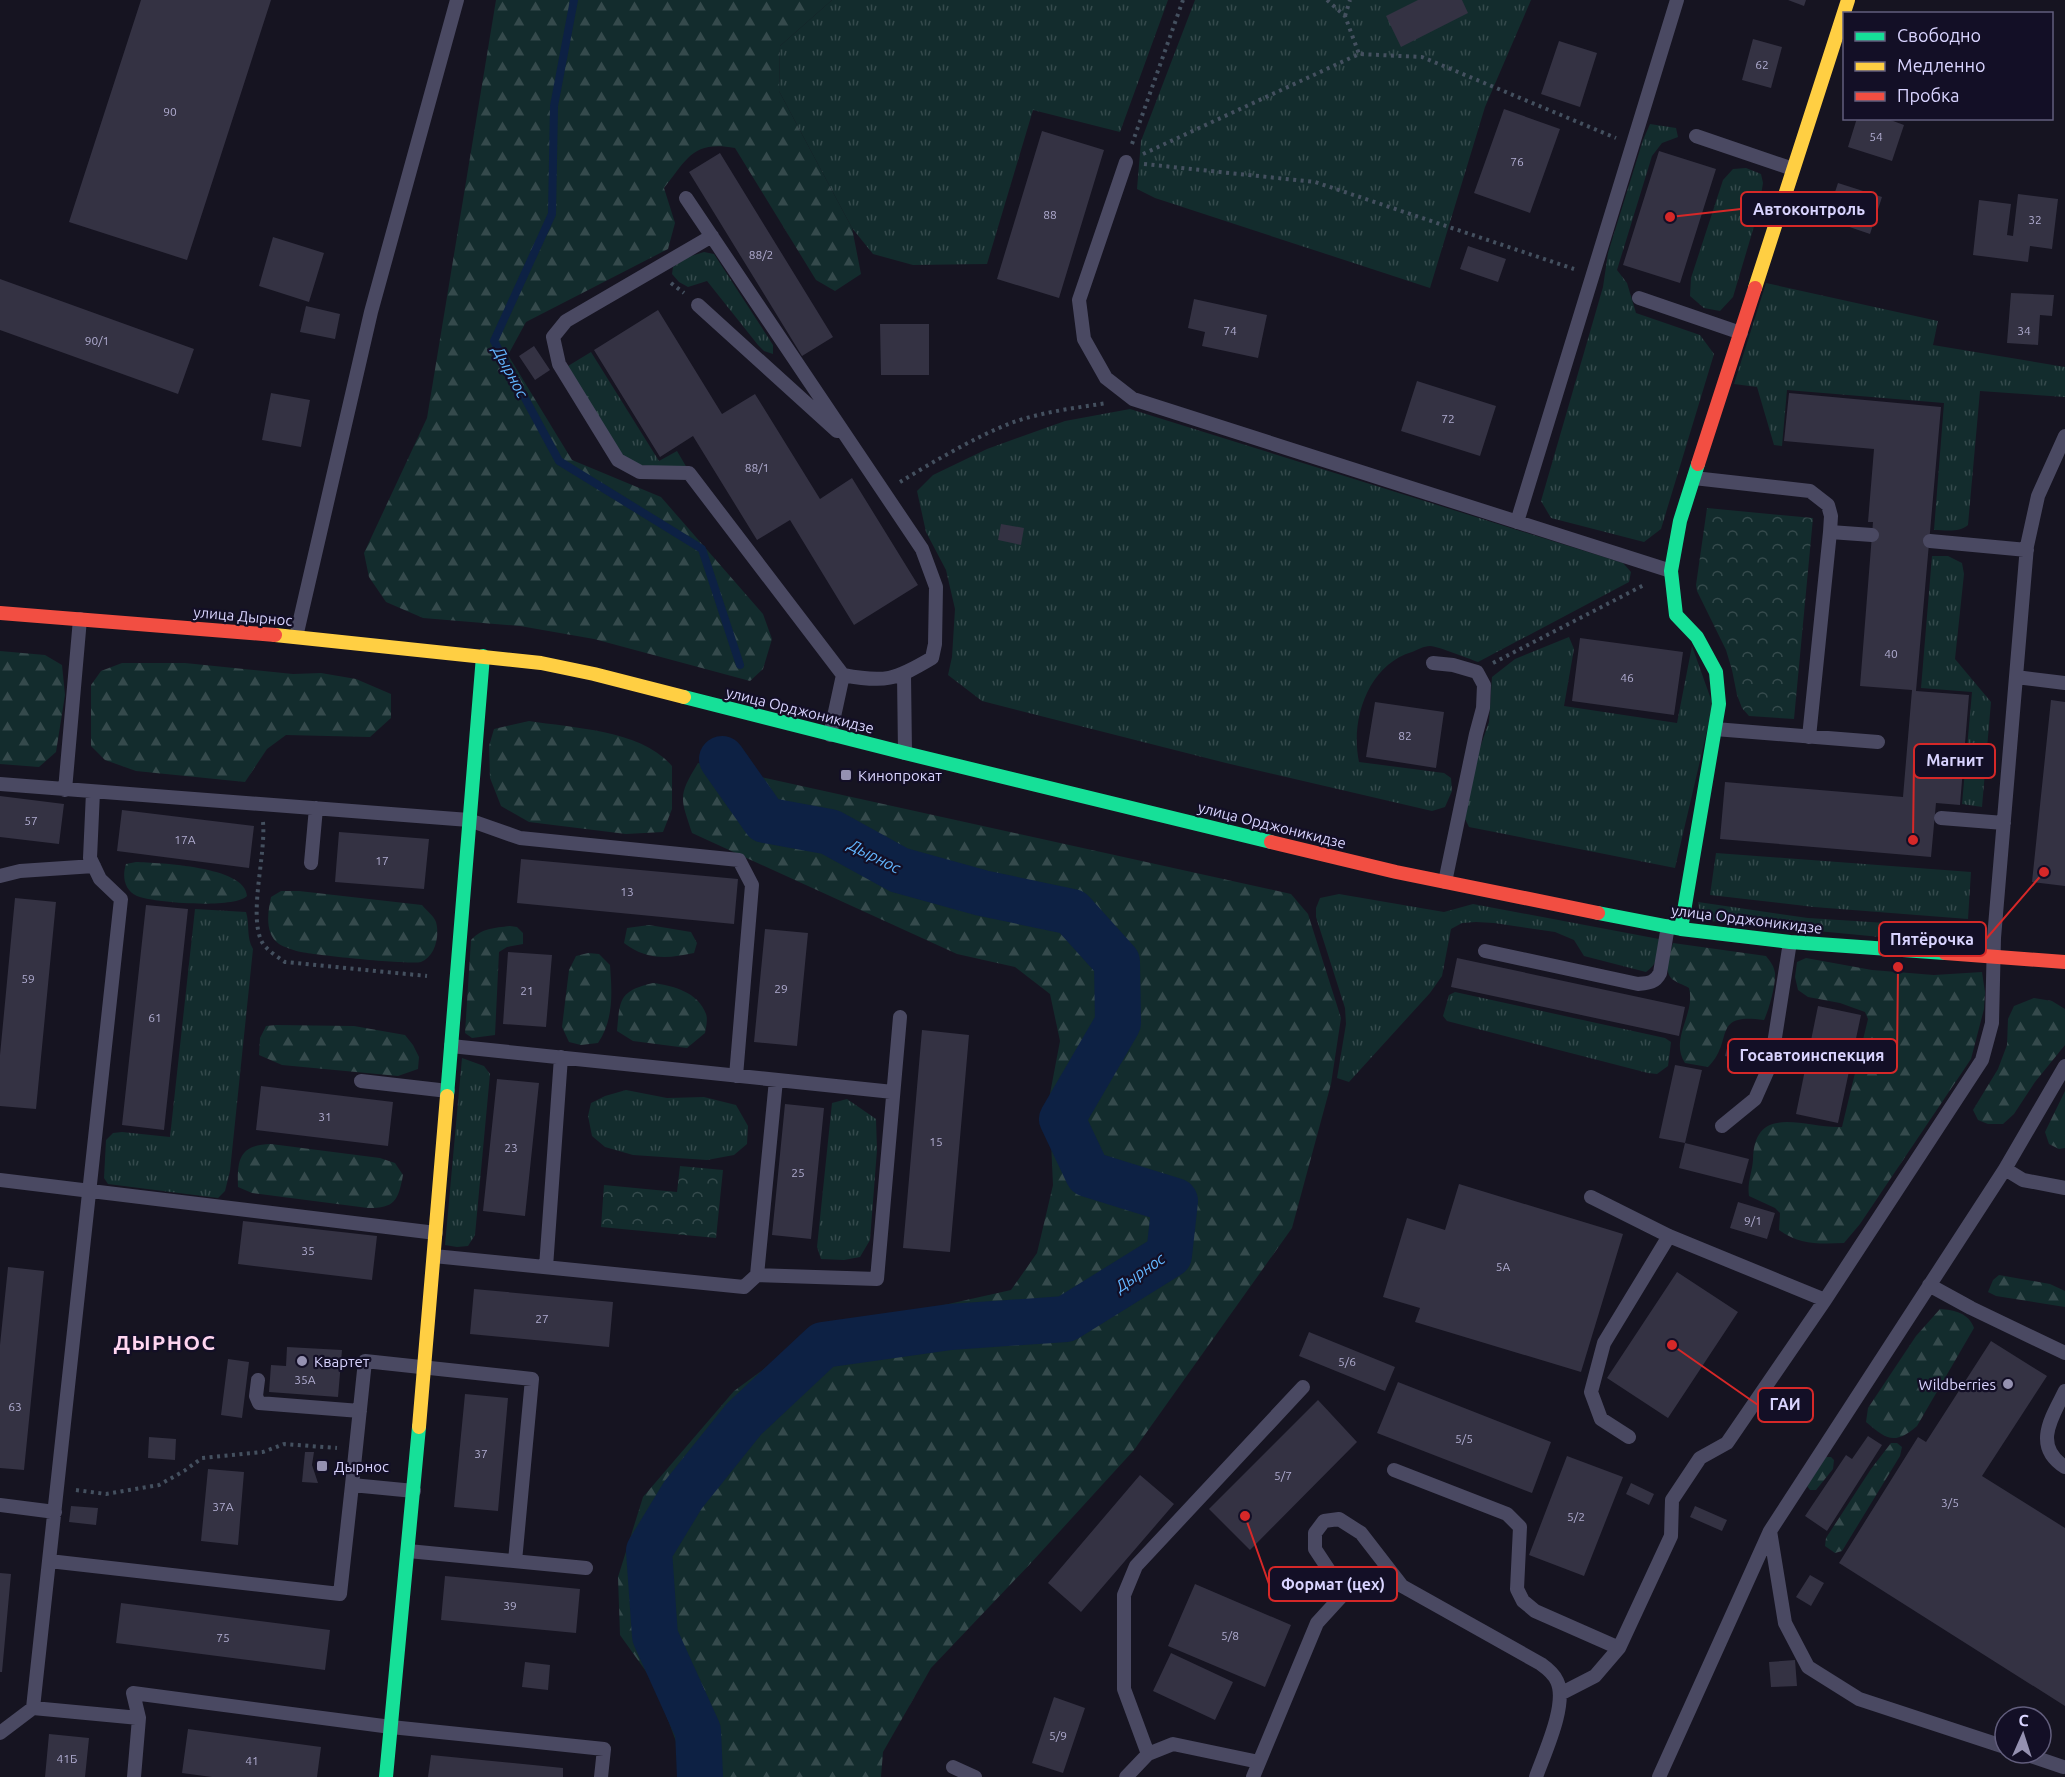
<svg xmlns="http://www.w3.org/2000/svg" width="2065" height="1777" font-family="Ubuntu,sans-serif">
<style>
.grass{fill:url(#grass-tufts)}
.forest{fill:url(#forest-firs)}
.park{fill:url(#park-crowns)}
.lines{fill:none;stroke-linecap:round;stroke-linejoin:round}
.stream{stroke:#0d2144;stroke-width:8}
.river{stroke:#0d2144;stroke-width:46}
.building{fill:#343243}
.path{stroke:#44505f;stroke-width:4;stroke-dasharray:3 4.5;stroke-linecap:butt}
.lane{stroke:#4a4962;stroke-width:14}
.fast{stroke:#16e098;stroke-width:14}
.slow{stroke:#ffcf43;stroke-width:14}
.jam{stroke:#f24e42;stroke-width:14}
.poi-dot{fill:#9591b1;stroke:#130f26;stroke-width:2}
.labels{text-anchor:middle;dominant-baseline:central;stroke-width:4.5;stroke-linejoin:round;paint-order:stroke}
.number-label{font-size:12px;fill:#b0acd0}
.street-label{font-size:15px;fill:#d9d4ff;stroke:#130f26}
.poi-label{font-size:15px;fill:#d9d4ff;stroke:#130f26;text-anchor:start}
.water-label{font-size:16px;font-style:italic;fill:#62b6ff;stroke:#130f26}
.district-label{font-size:21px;font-weight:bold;letter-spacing:1.5px;fill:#ffd6f0;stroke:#130f26}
.leader{fill:none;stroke:#d62828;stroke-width:2}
.callout-dot{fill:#d62828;stroke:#130f26;stroke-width:2}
.callout{fill:#130f26;stroke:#d62828;stroke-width:2}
.callout-label{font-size:16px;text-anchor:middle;font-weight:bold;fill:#d9d4ff}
</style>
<defs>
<pattern id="grass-tufts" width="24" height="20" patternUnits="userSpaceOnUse" patternTransform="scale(1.5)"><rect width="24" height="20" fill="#132c2d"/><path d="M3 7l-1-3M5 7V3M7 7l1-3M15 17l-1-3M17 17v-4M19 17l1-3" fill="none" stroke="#354a4c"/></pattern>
<pattern id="forest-firs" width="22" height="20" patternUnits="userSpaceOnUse" patternTransform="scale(1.5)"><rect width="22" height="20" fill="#132c2d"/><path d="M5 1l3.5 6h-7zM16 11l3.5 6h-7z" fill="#354a4c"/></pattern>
<pattern id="park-crowns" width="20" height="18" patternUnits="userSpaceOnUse" patternTransform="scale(1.5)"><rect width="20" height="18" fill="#132c2d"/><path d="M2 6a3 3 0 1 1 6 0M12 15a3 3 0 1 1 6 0" fill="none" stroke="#354a4c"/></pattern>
</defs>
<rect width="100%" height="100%" fill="#161421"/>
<!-- grass -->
<path class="grass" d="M832,0h336l-48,132 -87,-22 -46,154 -74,1 -40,-11 -21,-26 -73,-137 1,-45z
M1195,0h336l-46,107 -55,181 -275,-90 -18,-9 4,-48z
M1650,124l26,4 2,9 -16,6 -10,13 -35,114 10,13 9,30 64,22 14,19 -53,175 -17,13 -93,-24 -10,-17 62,-214 5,-34 35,-113z
M1746,168l15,6 2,9 -5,30 -25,84 -13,14 -16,-3 -14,-12 1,-18 32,-98 10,-11z
M704,252l10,2 59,91v9l-9,-3 -6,-6 -51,-64 -19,6 -9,-5 -7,-8 1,-7 15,-10z
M1766,283l172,38 -5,24 132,22v30l-85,-6 -12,134c-9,8 -23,5 -34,5l10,-127 -157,-13 -5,56 -8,-1 -17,-58 -23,-3z
M591,352l68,109 18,-10 10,17 -52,-3 -16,-11 -51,-88z
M1130,409l493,154 8,9 -2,10 -151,80c-11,-4 -38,-15 -48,-16 -6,0 -13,4 -18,6 -44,13 -62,68 -53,110l85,11 7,5 1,13 -7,16 -13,4 -206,-48 -244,-62 -34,-26 4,-18 3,-48 -9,-39 -20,-38 -9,-41 16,-16 54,-26 78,-28z
M1932,556h16l14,7 2,11 -9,85 36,43 -9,105 -20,-3 10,-112 -51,-4z
M1569,637l5,12 -10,57 113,17 15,-77 21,59 -38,163 -206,-41 -4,-8 13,-66 11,-31 3,-45 23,-18z
M1716,853l255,19 -3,47 -154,-12 -104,-12z
M1339,894l105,18 29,-8 186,35c0,14 -1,25 -13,33l-62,-16 -10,-16 -19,-8 -61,-9 -18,-1 -14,1 -11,6 -9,47 -12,17 -81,89 -12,-4 9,-54 -1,-16 -29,-91v-9l4,-10z
M1698,902l110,16 125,8v16l-232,-22z
M195,909l51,3c4,13 0,25 7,37l-23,222 -5,20 -7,7 -110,-14 -4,-6 2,-38 7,-7 9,-1 48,5z
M1455,992l210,46 6,4 -3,24 -11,8 -9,-1 -201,-52 -4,-5 6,-21z
M462,1058l22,8 6,8 -15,161 -7,11 -11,1 -12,-2z
M626,1090l41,8 37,-1 32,8 12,21 -1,18 -13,11 -27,5 -74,-5 -28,-8 -13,-11 -4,-20 3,-13 14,-7z
M847,1099l29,20 1,31 -7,90 -10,17 -16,3 -23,-1 -4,-12 15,-144z"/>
<!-- forest -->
<path class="forest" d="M496,0h336l-52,46 -1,45 73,137 9,46 -26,17 -19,-11 -81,-132c-42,-8 -48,11 -71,40l11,35 -7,26 -142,73 -18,33 64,105 89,37 102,117 9,25 -9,30 -13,12 -156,-42 -74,-13 -97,-8 -37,-16 -17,-25 -5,-24 63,-135z
M0,651l45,4 17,10 3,30 -9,57 -17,15 -39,-3z
M122,663h63l108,11 28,-1 35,6 35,15v24l-21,19 -84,-2 -19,14 -22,33 -109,-11 -31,-11 -14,-14v-61l10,-14z
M529,721c44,7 113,9 143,45v43l-9,23 -37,2 -97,-12 -28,-16 -11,-28 -1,-32 5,-17z
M698,763l593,131 17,20 33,104 -10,66 -39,144 -158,222 -104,114 -99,104 -48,84 -2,25h-199v-19l-27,-74 -35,-49 -2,-58 25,-80 91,-106 76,-56 201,-45 26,-37 16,-68 -4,-86 11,-58 -10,-47 -35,-27 -58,-13 -265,-121c-12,-36 -14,-37 6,-70z
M136,862c22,1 110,4 111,34 -13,13 -92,7 -110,0 -13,-6 -15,-20 -11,-32z
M281,891h18l123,14c4,5 12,11 14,17 4,14 -1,35 -15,40 -11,3 -106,-7 -120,-10 -6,-1 -17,-5 -22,-8 -15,-11 -11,-32 -8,-47z
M649,925l42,7 6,11 -3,10c-27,6 -48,7 -70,-10l3,-15z
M510,926l7,1 6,6v11l-16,3 -8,5 -4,83 -23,3 -7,-5 6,-93c11,-12 23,-12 39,-14z
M1673,943l93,13c4,5 8,10 9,17 1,11 -6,37 -11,47 -54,-8 -29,21 -56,47l-23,-4c-16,-24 11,-49 4,-75 -5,-3 -14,-6 -18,-10 -8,-10 -1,-25 2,-35z
M588,953l11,1 11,11c2,28 4,54 -12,78l-17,2 -12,-3 -7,-15 7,-57 7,-14z
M1806,958l66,12 62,5 48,-3 3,20 -1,17 -13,50 -111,165 -16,19c-24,1 -45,2 -65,-13l1,-17 -5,-5 -26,-12c-2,-13 3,-23 4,-36 1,-59 53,-31 89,-33l26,-108 -3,-7 -25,-9 -32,-6 -10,-7 -3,-13 2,-15z
M653,983c21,3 45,9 53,31 2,5 0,14 -1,19l-18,15 -54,-7 -16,-10c3,-32 2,-40 36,-48z
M2034,998l18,3 13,8v36l-30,37 -21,32 -11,10h-15l-10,-4 -5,-10 25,-41 9,-24 1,-26 6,-13z
M276,1025l78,1 51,9 8,10 6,12 -1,12 -20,7 -116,-11 -23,-10 1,-17 6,-12z
M2065,1091v57l-6,1 -10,-5 -4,-12z
M271,1144l109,14 15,5 8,12c-5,26 -8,33 -35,33l-116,-15 -14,-6c-1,-29 2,-42 33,-43z
M1999,1275l51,9 15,7v16l-69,-11 -8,-4 5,-12z
M1940,1309c14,1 29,4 34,19l-57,98c-22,19 -30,14 -51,-4l2,-14 48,-72z
M1891,1443h6l5,4 -2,9 -58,95 -7,2 -10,-7 1,-8 45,-69z
M1826,1457h5l3,3 -1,9 -17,21h-6l-3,-4z"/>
<!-- park -->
<path class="park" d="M1707,508l106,10 -19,201 -45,-3 -7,-8 -5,-13 -5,-25 -6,-20 -29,-59 -1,-6z
M680,1166l43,4 -7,68 -115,-11 3,-42 73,7z"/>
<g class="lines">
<!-- stream -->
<path class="stream" d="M574,0l-20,106 -2,108 -58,127 65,120 143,88 38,116"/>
<!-- river -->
<path class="river" d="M700,1777l-2,-46 -43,-95 -6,-85 34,-56 61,-76 79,-74 127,-18 116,-8 103,-64 6,-54 -87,-27 -26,-55 56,-96 -1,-61 -45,-50 -90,-19 -83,-23 -69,-38 -65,-12 -43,-61"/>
</g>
<!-- building -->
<path class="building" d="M141,0h130l-84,260 -118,-38z
M1418,0h44l6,13 -67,34 -15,-31z
M1788,0h18l-2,6z
M1753,39l29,8 -11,41 -29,-8z
M1559,41l38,12 -17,54 -39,-13z
M1504,109l56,20 -30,84 -56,-20z
M1857,118h28l19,7 -12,36 -44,-14z
M1042,131l62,19 -45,148 -62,-19z
M1659,151l57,18 -36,114 -57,-18z
M720,153l113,184 -31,19 -113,-184z
M1838,183l44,14 -12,37 -44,-15z
M2018,194l40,5 -6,50 -22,-3 -2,16 -55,-7 6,-55 32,4 -4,31 6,1z
M273,237l51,16 -15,49 -50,-16z
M1468,246l38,13 -8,23 -38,-13z
M0,279l194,70 -16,45 -178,-64z
M2011,293l43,2 -2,21 -12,-1 -2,30 -31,-2z
M1194,299l73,16 -9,43 -56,-12 3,-14 -17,-4z
M306,306l34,8 -5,25 -35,-7z
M658,310l64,104 33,-20 65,105 32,-21 66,107 -64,40 -64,-105 -33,20 -64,-104 -33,21 -66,-107z
M880,324h49v51h-48z
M534,346l16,24 -15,10 -16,-24z
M1417,381l79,25 -16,50 -79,-25z
M271,393l39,7 -9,47 -39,-7z
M1789,393l152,14 -25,284 53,4 -9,110 -24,-2 -5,54 -211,-18 5,-57 178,15 9,-107 -52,-4 13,-164h-5l6,-73 -90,-8z
M1001,524l23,4 -3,17 -23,-5z
M1580,638l103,14 -9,63 -102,-14z
M2051,700l14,2v184l-33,-4z
M1375,702l69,10 -8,56 -70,-11z
M0,796l64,8 -5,40 -59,-7z
M122,810l132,16 -5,42 -132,-17z
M339,832l90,7 -5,50 -89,-7z
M521,859l217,20 -4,45 -217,-21z
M15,898l41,4 -20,207 -36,-3v-51z
M146,905l42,4 -24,221 -42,-5z
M765,929l43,4 -11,113 -43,-4z
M508,952l44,3 -6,72 -43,-3z
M1457,958l228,49 -6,29 -228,-49z
M1818,1006l43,9 -23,108 -42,-9z
M922,1030l47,5 -19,217 -47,-4z
M1728,1044l24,4 -2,13 -25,-5z
M1675,1065l27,5 -17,73 -26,-5z
M497,1079l42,4 -14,133 -42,-5z
M261,1086l132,16 -5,44 -132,-16z
M785,1104l39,4 -13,131 -39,-4z
M1685,1143l64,16 -7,25 -63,-16z
M1459,1184l164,50 -42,138 -166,-50 5,-14 -37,-11 24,-79 38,12z
M1738,1202l37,11 -8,26 -37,-11z
M243,1221l134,15 -5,44 -134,-16z
M8,1267l36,4 -20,199 -24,-2v-123z
M1677,1272l61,40 -70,106 -61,-40z
M474,1289l139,13 -4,45 -139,-13z
M1309,1332l86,35 -10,24 -86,-35z
M1991,1341l56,35 -65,100 83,52v178l-226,-143 79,-126 8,5z
M287,1347l55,3 -4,47 -69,-5 2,-27 15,1z
M228,1359l21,3 -7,56 -21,-3z
M1398,1382l153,60 -19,51 -155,-60z
M465,1394l43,4 -10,113 -44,-4z
M1318,1400l39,42 -107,108 -41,-41z
M1868,1436l14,9 -55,86 -22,-15 41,-61 6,4z
M149,1437l27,2 -1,21 -27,-2z
M305,1452h9l-2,13 6,18 -16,-1z
M1567,1456l56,21 -39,99 -55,-21z
M208,1469l36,3 -6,73 -37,-4z
M1140,1475l34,29 -93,108 -33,-29z
M1631,1483l23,11 -5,11 -23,-11z
M71,1506l27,2 -2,17 -27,-3z
M1695,1506l32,14 -5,11 -32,-14z
M0,1573l11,1 -9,98h-2z
M1810,1575l14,8 -13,23 -15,-9z
M445,1576l135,13 -4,44 -135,-13z
M1195,1584l96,41 -26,62 -97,-41z
M121,1603l209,27 -5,40 -209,-27z
M1171,1653l62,29 -18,38 -62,-29z
M1795,1660l2,26 -26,1 -2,-25z
M525,1662l25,3 -2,25 -26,-3z
M1054,1697l31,11 -22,65 -31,-10z
M188,1729l133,18 -4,30h-105l-30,-4z
M49,1734l40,4 -4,39h-40z
M431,1755l132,13v9h-135z"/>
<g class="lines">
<!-- path -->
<path class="path" d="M1327,0l18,16 14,38
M1345,16l5,-16
M1132,144l51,-144
M1143,154l216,-100 63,3 194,81
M1144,164l171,18 259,87
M671,283l13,10
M900,482c33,-20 75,-45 111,-59 30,-11 64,-15 96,-20
M1493,663l151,-78
M263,822c3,32 -14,90 -2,118 4,9 15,16 24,22l142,14
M76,1490l30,4 53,-9 25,-14 18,-13 61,-6 21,-8 53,4"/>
<!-- lane -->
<path class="lane" d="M1696,136l97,33
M1126,162l-47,138 5,39 22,39 27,21 538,172
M686,198l236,351 14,38 -1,57 -3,14c-37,22 -47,25 -89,17l-154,-202 -49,-1 -22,-12 -59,-96 -6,-27 13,-16 146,-85
M1639,298l102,35
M698,305l139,126
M1694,478l116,13 18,14 3,11 -1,16 -21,205
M1517,522l160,-522
M1830,532l42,3
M1930,541l97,9
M296,637l75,-325 86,-312
M1433,663l20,2 24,7 7,13 -1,23 -7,26 -31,148
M904,675l1,78
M2016,677l49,6
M1715,729l163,13
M830,735l13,-60
M0,784l469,36 51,18 219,22 13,25 -16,191
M65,790l15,-171
M1941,818l63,5
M311,863l5,-55
M0,876l20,-5 74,-5
M1485,951l153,33c10,-1 17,-1 22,-11l8,-47
M451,1046l442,46
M361,1081l87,10
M1722,1126l33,-27 16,-36 19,-121
M2005,1169l18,11 42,8
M0,1180l436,53
M1591,1197l78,39 156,64
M434,1256l310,31 13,-12 120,4 23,-262
M546,1267l15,-210
M757,1275l19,-195
M1929,1285l42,23 94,45
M258,1380l-2,16 3,7 101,8
M2065,1391c-13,26 -33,55 0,76
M1629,1437l-28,-18 -10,-27 13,-49 65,-107
M1394,1470l113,44 13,13 -3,62 6,12 12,10 84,37
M414,1491l-62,-6 13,-124 167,18 -17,182
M0,1505l55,7
M1770,1531l15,92 23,44 51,32 146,48
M408,1551l178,17
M49,1561l291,33 12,-109
M1344,1593l-29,-44v-16l9,-12 15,-2 22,14 41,53
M1560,1694l35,-18 24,-28 52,-112 1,-36 28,-42 27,-15 98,-143 157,-240 10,-37 2,-85 33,-392 11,-50 27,-60
M33,1708l88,-809 -21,-20 -10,-21 3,-66
M139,1718l-6,-25 258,34 213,22 -3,28
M0,1733l33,-25 106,10 -5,59
M2022,1753l41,14
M1148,1754l-24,-65v-94l12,-29 167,-179
M953,1767l22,10
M1126,1777l22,-23 25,-10 86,18
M1253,1777l64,-154 32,-35 17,-7 20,-1 16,6 139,78c7,5 13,10 16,17 11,23 -13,73 -21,96
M1659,1777l111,-246 235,-362 60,-103"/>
<!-- fast -->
<path class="fast" d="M684,697l221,56 366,89
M1598,913l83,16 109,13 155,11
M1681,929l38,-225 -3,-32 -19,-35 -21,-22 -5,-44 9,-50 18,-57
M447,1096l36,-440
M386,1777l33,-350"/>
<!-- slow -->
<path class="slow" d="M1755,288l93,-288
M275,635l266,28 53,11 90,23
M419,1427l28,-331"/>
<!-- jam -->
<path class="jam" d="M1698,464l57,-176
M0,613l275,22
M1271,842l125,30 202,41
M1945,953l120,9"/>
</g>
<!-- markers -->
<g class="poi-dot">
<rect x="840" y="769" width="12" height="12" rx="3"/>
<circle cx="302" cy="1361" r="6"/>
<circle cx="2008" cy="1384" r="6"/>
<rect x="316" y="1460" width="12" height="12" rx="3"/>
</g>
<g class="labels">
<!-- number labels -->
<g class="number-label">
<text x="1762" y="64">62</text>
<text x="170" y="111">90</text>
<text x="1876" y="136">54</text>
<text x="1517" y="161">76</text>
<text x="1050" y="214">88</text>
<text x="2035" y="219">32</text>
<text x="761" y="254">88/2</text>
<text x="1230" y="330">74</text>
<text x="2024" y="330">34</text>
<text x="97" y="340">90/1</text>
<text x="1448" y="418">72</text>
<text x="757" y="467">88/1</text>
<text x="1891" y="653">40</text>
<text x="1627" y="677">46</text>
<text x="1405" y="735">82</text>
<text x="31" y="820">57</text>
<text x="185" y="839">17А</text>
<text x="382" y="860">17</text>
<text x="627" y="891">13</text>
<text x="28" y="978">59</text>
<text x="781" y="988">29</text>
<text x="527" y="990">21</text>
<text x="155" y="1017">61</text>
<text x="325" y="1116">31</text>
<text x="936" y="1141">15</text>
<text x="511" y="1147">23</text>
<text x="798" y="1172">25</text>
<text x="1753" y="1220">9/1</text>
<text x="308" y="1250">35</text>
<text x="1503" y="1266">5А</text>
<text x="542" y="1318">27</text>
<text x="1347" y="1361">5/6</text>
<text x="305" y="1379">35А</text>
<text x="15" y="1406">63</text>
<text x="1464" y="1438">5/5</text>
<text x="481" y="1453">37</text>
<text x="1283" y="1475">5/7</text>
<text x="1950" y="1502">3/5</text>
<text x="223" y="1506">37А</text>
<text x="1576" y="1516">5/2</text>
<text x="510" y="1605">39</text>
<text x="1230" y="1635">5/8</text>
<text x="223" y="1637">75</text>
<text x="1058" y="1735">5/9</text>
<text x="67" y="1758">41Б</text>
<text x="252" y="1760">41</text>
</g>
<!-- street labels -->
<g class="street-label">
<text transform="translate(243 616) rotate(5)">улица Дырнос</text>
<text transform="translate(800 710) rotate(14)">улица Орджоникидзе</text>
<text transform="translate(1272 825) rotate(14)">улица Орджоникидзе</text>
<text transform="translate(1747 919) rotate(7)">улица Орджоникидзе</text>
</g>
<!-- poi labels -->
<g class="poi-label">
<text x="858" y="775">Кинопрокат</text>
<text x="314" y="1361">Квартет</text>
<text x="1996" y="1384" text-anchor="end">Wildberries</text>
<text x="334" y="1466">Дырнос</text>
</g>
<!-- water labels -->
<g class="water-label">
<text transform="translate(511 372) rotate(62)">Дырнос</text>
<text transform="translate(875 856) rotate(27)">Дырнос</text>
<text transform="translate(1140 1272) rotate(-34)">Дырнос</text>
</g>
<!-- district labels -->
<g class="district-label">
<text x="165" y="1342">ДЫРНОС</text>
</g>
</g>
<!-- callouts -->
<path class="leader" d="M1670 217L1741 209M1913 840L1914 761M2044 872L1986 939M1898 967L1897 1056M1672 1345L1758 1405M1245 1516L1269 1584"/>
<g class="callout-dot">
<circle cx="1670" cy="217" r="6"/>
<circle cx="1913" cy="840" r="6"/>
<circle cx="2044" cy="872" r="6"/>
<circle cx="1898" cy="967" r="6"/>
<circle cx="1672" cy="1345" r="6"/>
<circle cx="1245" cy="1516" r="6"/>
</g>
<g class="callout">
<rect x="1741" y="192" width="136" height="34" rx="6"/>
<rect x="1914" y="744" width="81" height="34" rx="6"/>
<rect x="1879" y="922" width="107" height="34" rx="6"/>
<rect x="1728" y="1039" width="169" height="34" rx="6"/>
<rect x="1758" y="1388" width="55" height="34" rx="6"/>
<rect x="1269" y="1567" width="128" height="34" rx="6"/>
</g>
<g class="callout-label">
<text x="1809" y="215">Автоконтроль</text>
<text x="1955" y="766">Магнит</text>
<text x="1932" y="945">Пятёрочка</text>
<text x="1812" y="1061">Госавтоинспекция</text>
<text x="1785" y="1410">ГАИ</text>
<text x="1333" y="1590">Формат (цех)</text>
</g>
<!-- legend -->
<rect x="1843" y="12" width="210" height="108" fill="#130f26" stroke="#625e7d" stroke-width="1.5"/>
<rect x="1855" y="32" width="30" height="9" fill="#16e098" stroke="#625e7d" stroke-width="1.5"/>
<text x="1897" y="42" font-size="18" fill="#d9d4ff">Свободно</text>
<rect x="1855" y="62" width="30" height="9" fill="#ffcf43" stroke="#625e7d" stroke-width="1.5"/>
<text x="1897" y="72" font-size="18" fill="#d9d4ff">Медленно</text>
<rect x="1855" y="92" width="30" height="9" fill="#f24e42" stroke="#625e7d" stroke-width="1.5"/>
<text x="1897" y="102" font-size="18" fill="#d9d4ff">Пробка</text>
<!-- north arrow -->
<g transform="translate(2023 1735) rotate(3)"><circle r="28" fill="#130f26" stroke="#625e7d" stroke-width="1.5"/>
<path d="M0-4.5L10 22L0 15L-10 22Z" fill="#9591b1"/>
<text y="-9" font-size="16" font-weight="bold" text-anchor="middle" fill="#d9d4ff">С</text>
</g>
</svg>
